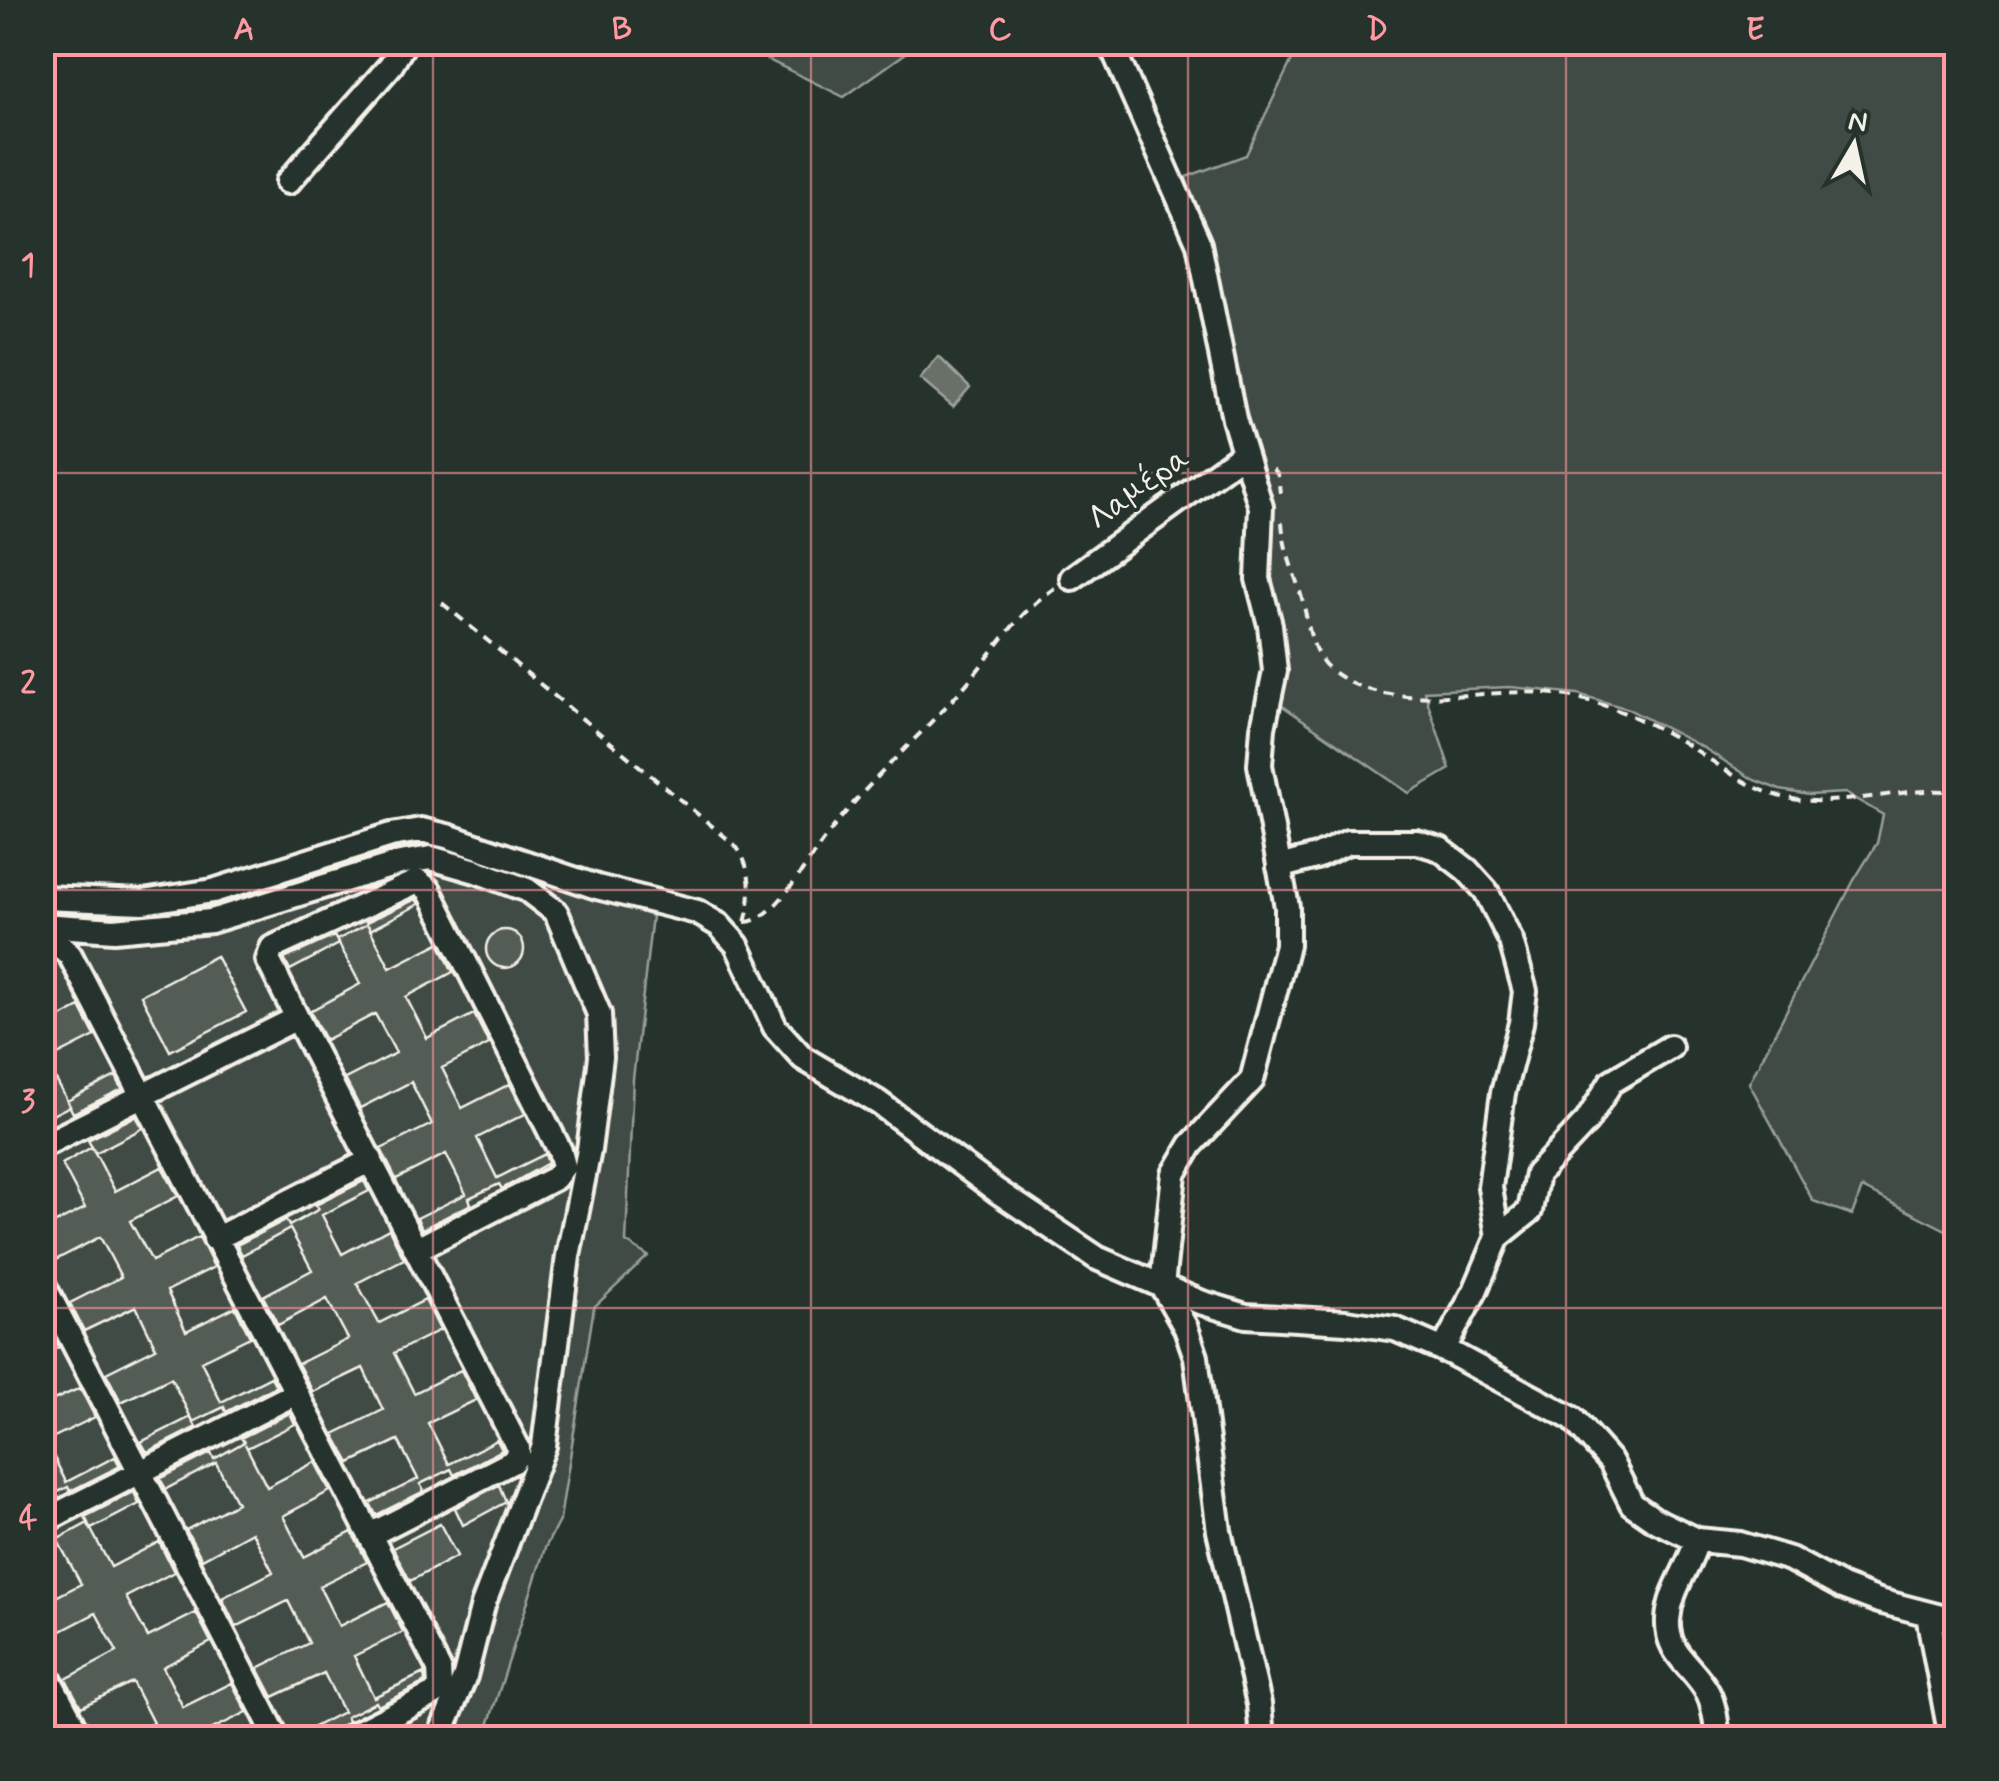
<svg xmlns="http://www.w3.org/2000/svg" width="1999" height="1781" font-family="Mynerve,sans-serif">
<style>
.green{fill:#414b45;stroke:#9a9e96;stroke-width:2.5}
.water{fill:#676f68;stroke:#9fa39b;stroke-width:2.5}
.building{fill:#525c55;stroke:#f4f1e8;stroke-width:2.5}
.lines{fill:none;stroke-linecap:round;stroke-linejoin:round}
.minor-casing{stroke:#f4f1e8;stroke-width:30}
.path{stroke:#f4f1e8;stroke-width:4;stroke-dasharray:10 8;stroke-linecap:butt}
.minor{stroke:#26332d;stroke-width:22}
.grid{fill:none;stroke:#ff9aa2;stroke-width:2.5;stroke-opacity:0.55}
.labels{text-anchor:middle;dominant-baseline:central;stroke-width:8;stroke-linejoin:round;paint-order:stroke}
.street-label{font-size:32px;fill:#f4f1e8;stroke:#26332d}
.neatline{fill:none;stroke:#ff9aa2;stroke-width:4}
.grid-label{font-size:32px;text-anchor:middle;font-weight:bold;fill:#ff9aa2}
</style>
<rect width="100%" height="100%" fill="#26332d"/>
<filter id="ink" filterUnits="userSpaceOnUse"><feTurbulence type="fractalNoise" baseFrequency=".01" numOctaves="2"/><feDisplacementMap in="SourceGraphic" scale="20" xChannelSelector="R" yChannelSelector="G"/><feConvolveMatrix kernelMatrix="1 2 1 2 8 2 1 2 1" color-interpolation-filters="sRGB"/></filter>
<g filter="url(#ink)">
<!-- green -->
<path class="green" d="M734,43h186l-76,54z
M1300,43h656v1192l-94,-47 -10,27 -39,-14 -64,-118 105,-203 23,-37 6,-28 -38,-22 -36,2 -29,-5 -26,-10 -50,-32 -76,-39 -50,-15 -68,-7 -86,4 26,78 -41,24 -132,-91 -12,-106 -5,-112 -74,-307 60,-22z
M421,836l231,80 -19,163 -7,163 22,14 -54,51 -34,212 -15,29 -61,190h-441l-1,-836 52,4z"/>
<!-- water -->
<path class="water" d="M939,357l31,30 -17,20 -33,-28z"/>
<!-- building -->
<path class="building" d="M416,899l3,5 -49,26 -2,-5 22,43 49,-25 14,29 -47,25 21,41 47,-24 15,30 -47,24 20,40 48,-24 15,30 -48,24 20,40 48,-24 3,9 -46,26 -3,-5 -30,14 2,6 -49,25 -5,-11 49,-24 -20,-40 -50,25 -15,-30 51,-25 -21,-42 -51,26 -15,-29 51,-26 -21,-39 -50,26 -15,-29 50,-27 -23,-44 30,-16 -1,-2z
M486 949a19 19 0 1 1 38 0a19 19 0 1 1-38 0Z
M334,936l5,8 -49,26 -6,-11z
M216,956l30,56 -76,39 -29,-56z
M80,1007l15,29 -49,25 24,45 -28,14v-93z
M116,1076l6,13 -49,24 -6,-12z
M136,1116l7,12 -48,25 -7,-13z
M92,1147l23,44 47,-24 16,29 -48,25 22,40 47,-24 15,30 -47,24 19,40 49,-24 15,30 -49,24 20,41 50,-25 5,9 -50,26 -2,-5 -31,15 -22,-44 -50,24 -15,-29 50,-25 -20,-42 -52,25 -14,-28 51,-26 -21,-40 -58,30v-37l43,-22 -23,-44z
M364,1181l5,10 -47,24 20,39 47,-25 15,30 -47,24 22,40 46,-23 15,30 -46,23 20,40 47,-23 15,30 -48,23 21,41 48,-24 5,10 -48,25 -3,-6 -31,15 4,7 -48,24 -6,-12 48,-24 -20,-39 -48,23 -16,-29 49,-24 -20,-42 -50,24 -15,-28 50,-25 -21,-40 -49,26 -15,-29 49,-26 -22,-41 -48,26 -5,-10 49,-25 3,6 30,-17 -3,-4z
M42,1318l17,29 -17,8z
M80,1388l15,29 -49,24 20,41 49,-25 5,9 -50,25 -2,-4 -26,13v-95z
M290,1413l5,11 -48,24 -2,-4 22,43 48,-25 15,29 -47,25 21,41 48,-25 15,30 -48,24 20,40 49,-24 15,30 -49,24 20,41 50,-24 1,9 -47,24 -2,-4 -30,15 2,4 -20,17h-36l51,-26 -19,-39 -51,24 -15,-29 51,-25 -21,-42 -52,26 -14,-29 51,-26 -21,-40 -50,27 -16,-29 51,-27 -21,-40 -50,26 -6,-10 51,-26 3,6 30,-17 -3,-4z
M191,1417l5,10 -49,25 -6,-10z
M499,1485l7,17 -43,23 -8,-17z
M134,1492l5,12 -48,25 -3,-5 23,43 48,-25 15,30 -48,25 22,40 48,-24 15,29 -48,25 20,40 49,-24 15,29 -53,26h-73l32,-15 -21,-41 -51,25 -15,-28 51,-27 -21,-39 -54,28v-37l39,-20 -22,-41 -17,9v-15l12,-4 4,6 30,-16 -3,-6z
M440,1524l17,32 -47,25 -17,-33z"/>
<g class="lines">
<!-- minor casing -->
<g class="minor-casing">
<path id="minor" d="M1110,42l89,202 35,175 27,88 -3,72 12,46 5,46 -12,57 -3,37 27,142v38l-35,135 -61,65 -17,29 -12,112 38,16 46,14 100,6 49,7 58,25 120,65 38,43 21,42 23,16 42,20c-8,29 -27,48 -29,80 -2,35 26,46 40,73 7,14 8,30 10,45
M288,182l103,-117 14,-23
M1072,578l172,-125
M1279,867l37,-10 32,-15h69l23,7 27,21 19,21 25,50 14,50 -4,32 -18,70 -13,94 8,50 -23,54 -32,59
M42,898l101,4 70,-11 178,-56 30,-5 26,6 150,51 100,25 22,13 18,20 38,82 28,31 76,45 118,88 100,67 65,28 24,42 10,29 23,174 40,173 3,34
M42,925l72,5 97,-9 189,-58 31,-5 45,13 51,19 29,22 43,102 2,43 -12,93 -21,106 -24,190 -61,159 -18,71 -26,62
M42,947l18,-1 10,9 369,714 1,18 -6,7 -87,44
M42,1146l255,-128
M1498,1237l32,-26 7,-37 50,-53 24,-39 59,-35
M215,1239l156,-79
M42,1282l235,456
M42,1522l254,-129
M370,1535l142,-73 6,-7v-7l-221,-430 -29,-58 4,-12 146,-67 11,9 131,261 4,15 -9,12 -138,71
M1697,1540l43,4 50,15 52,28 37,14 77,20
M1928,1615l20,107
M42,1666l38,72"/>
</g>
<!-- path -->
<path class="path" d="M1273,469l5,6 2,18
M1282,522c2,30 11,46 19,73 8,26 8,58 31,76 59,46 153,14 223,23 46,6 94,27 134,52 28,17 54,39 86,49 59,18 122,-10 181,-3
M442,603l293,242c17,21 18,51 10,77
M745,922c27,0 58,-53 73,-74 42,-60 96,-105 144,-159 30,-34 55,-77 93,-101"/>
<!-- minor -->
<use href="#minor" class="minor"/>
</g>
</g>
<!-- grid -->
<path class="grid" d="M433,42v1696M811,42v1696M1188,42v1696M1566,42v1696M42,473h1914M42,890h1914M42,1308h1914"/>
<g class="labels">
<!-- street labels -->
<g class="street-label">
<text transform="translate(1139 489) rotate(-36)">Λαμέρα</text>
</g>
</g>
<!-- margin -->
<rect width="1999" height="1781" fill="none" stroke="#26332d" stroke-width="110"/>
<!-- north arrow -->
<g transform="translate(1854 145) rotate(9)" stroke="#26332d" stroke-width="8" paint-order="stroke">
<path d="M0-8L18 38L0 25L-18 38Z" fill="#f4f1e8"/>
<text y="-15" font-size="28" font-weight="bold" text-anchor="middle" fill="#f4f1e8">N</text>
</g>
<rect x="55" y="55" width="1889" height="1671" class="neatline"/>
<g class="grid-label">
<text x="244" y="39">A</text>
<text x="622" y="39">B</text>
<text x="1000" y="39">C</text>
<text x="1377" y="39">D</text>
<text x="1755" y="39">E</text>
<text x="28" y="275">1</text>
<text x="28" y="693">2</text>
<text x="28" y="1111">3</text>
<text x="28" y="1528">4</text>
</g>
</svg>
